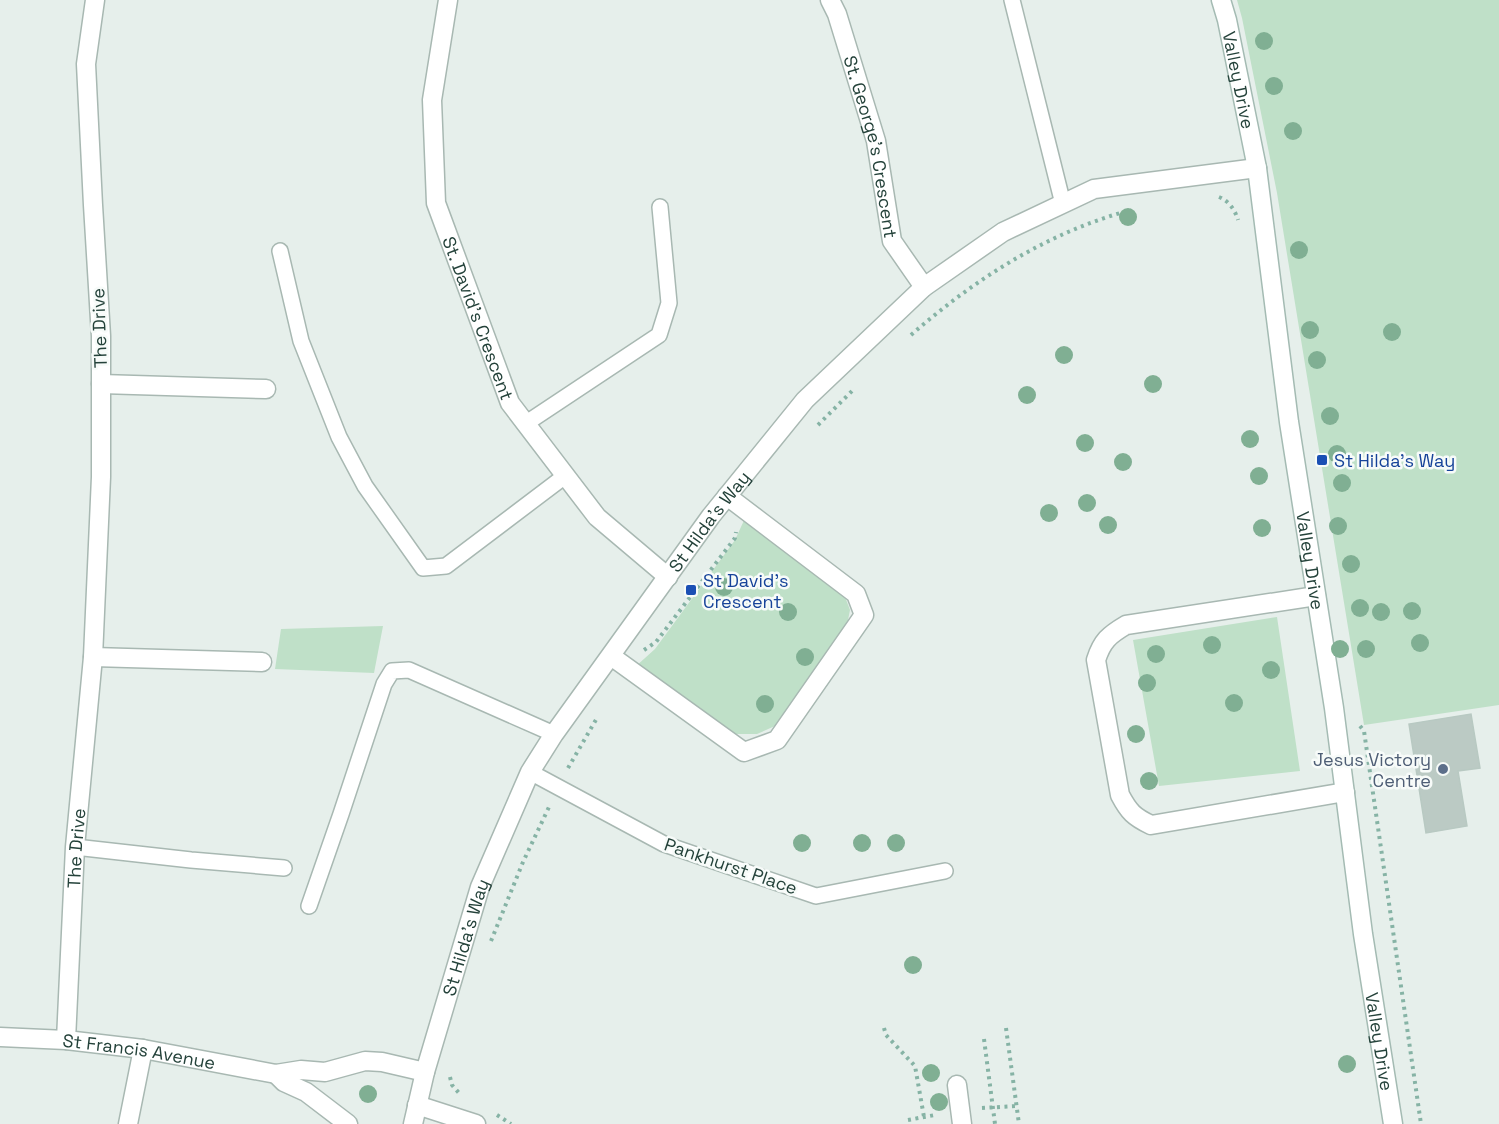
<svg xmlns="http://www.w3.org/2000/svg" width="1499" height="1124" font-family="'Space Grotesk',sans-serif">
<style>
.green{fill:#bfe0c8}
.building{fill:#bbcac4;stroke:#b8c9c2;stroke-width:1.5}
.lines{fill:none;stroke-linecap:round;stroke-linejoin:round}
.lane-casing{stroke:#a8b8b2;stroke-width:18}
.street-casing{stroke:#a8b8b2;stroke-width:21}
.secondary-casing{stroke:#a4bbb3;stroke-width:21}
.path{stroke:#86b3a5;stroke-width:4;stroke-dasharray:3 4.5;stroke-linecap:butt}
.lane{stroke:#fff;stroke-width:15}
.street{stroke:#fff;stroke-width:18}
.secondary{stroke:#fff;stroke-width:18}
.tree{fill:#80af93}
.transit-dot{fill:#1a4fb4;stroke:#f7fbf9;stroke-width:2}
.service-dot{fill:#5c6f8a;stroke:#f7fbf9;stroke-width:2}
.labels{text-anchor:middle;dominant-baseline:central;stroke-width:5;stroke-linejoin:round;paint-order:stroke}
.street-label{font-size:18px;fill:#24423a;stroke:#f7fbf9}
.transit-label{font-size:18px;fill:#164399;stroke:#f7fbf9;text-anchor:start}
.service-label{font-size:18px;fill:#4e5e75;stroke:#f7fbf9;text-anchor:end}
</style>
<rect width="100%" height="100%" fill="#e6efeb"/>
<!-- green -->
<path class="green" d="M1237,0h262v705l-135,20 -87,-532 -35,-175z
M746,516l96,73 8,21 -4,20 -71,96 -18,8h-23l-99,-67 20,-18 80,-109z
M1277,617l23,154 -141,15 -26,-146z
M383,626l-9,47 -99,-4 6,-40z"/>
<!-- building -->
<path class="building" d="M1471,714l9,54 -22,3 9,55 -41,7 -17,-109z"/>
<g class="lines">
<!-- lane casing -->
<g class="lane-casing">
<path id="lane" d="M1012,0l51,204
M280,251l21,90 38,96 26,49 58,82 23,-2 119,-90
M525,424l134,-89 10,-32 -9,-96
M530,772l134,72 152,52 129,-25
M75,847l116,13 93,8
M309,906l32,-92 43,-130 8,-13 17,-1 145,64"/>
</g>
<!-- street casing -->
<g class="street-casing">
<g id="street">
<path id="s1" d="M448,0l-16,100 4,103 74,200 87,114 71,60"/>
<path id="s2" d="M830,0l7,14 39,127 16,100 32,46"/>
<path d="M101,384l165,5"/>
<path d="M1316,596l-190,29c-17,10 -24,16 -30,35l24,135c9,17 14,22 31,30l194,-33"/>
<path d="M611,656l133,96 33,-12 87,-125 -8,-21 -129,-98"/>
<path d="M93,657l169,5"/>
<path id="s3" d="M0,1037l66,3 77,9 133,25 25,-4 24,2 40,-11 17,1 43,10"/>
<path id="s4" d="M66,1040l9,-193 18,-190 8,-180v-141l-8,-131 -7,-141 9,-64"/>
<path d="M276,1074l8,8 22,10 42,32"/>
<path d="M957,1085l5,39"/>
<path d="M417,1105l59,19"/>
<path d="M128,1124l15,-75"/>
<path id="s5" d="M413,1124l12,-52 55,-185 50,-115 24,-38 157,-218 94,-116 119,-113 79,-55 91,-43 163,-21"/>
</g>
</g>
<!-- secondary casing -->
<g class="secondary-casing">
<g id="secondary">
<path id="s6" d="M1221,0l6,20 30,148 32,254 45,286 29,226 30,190"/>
</g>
</g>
<!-- path -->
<path class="path" d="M1219,197c10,4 16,13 19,23
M911,335c64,-56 137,-103 220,-125
M818,425l35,-35
M644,650l12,-8 79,-104 1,-6
M1360,726l4,5 57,393
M568,768l29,-50
M491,941l32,-79 26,-55
M884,1028l2,7 29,31 9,51
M1006,1028l13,96
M984,1039l11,85
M450,1077l2,8 7,8
M982,1108l35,-2
M497,1115l14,9
M908,1120l27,-5"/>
<!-- lane -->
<use href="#lane" class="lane"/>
<!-- street -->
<use href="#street" class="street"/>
<!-- secondary -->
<use href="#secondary" class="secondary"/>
</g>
<!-- trees -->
<g class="tree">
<circle cx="1264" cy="41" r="9"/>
<circle cx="1274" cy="86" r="9"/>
<circle cx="1293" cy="131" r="9"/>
<circle cx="1128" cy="217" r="9"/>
<circle cx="1299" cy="250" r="9"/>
<circle cx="1310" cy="330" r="9"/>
<circle cx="1392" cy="332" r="9"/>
<circle cx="1064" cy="355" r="9"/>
<circle cx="1317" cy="360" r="9"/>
<circle cx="1153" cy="384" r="9"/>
<circle cx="1027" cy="395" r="9"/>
<circle cx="1330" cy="416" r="9"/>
<circle cx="1250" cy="439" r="9"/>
<circle cx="1085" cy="443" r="9"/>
<circle cx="1337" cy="454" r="9"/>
<circle cx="1123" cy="462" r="9"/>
<circle cx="1259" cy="476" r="9"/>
<circle cx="1342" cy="483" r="9"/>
<circle cx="1087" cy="503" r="9"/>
<circle cx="1049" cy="513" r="9"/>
<circle cx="1108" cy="525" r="9"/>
<circle cx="1338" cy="526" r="9"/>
<circle cx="1262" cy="528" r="9"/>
<circle cx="1351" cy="564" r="9"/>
<circle cx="724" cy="587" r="9"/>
<circle cx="1360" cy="608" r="9"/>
<circle cx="1412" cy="611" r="9"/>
<circle cx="788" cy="612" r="9"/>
<circle cx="1381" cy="612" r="9"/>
<circle cx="1420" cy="643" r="9"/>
<circle cx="1212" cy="645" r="9"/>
<circle cx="1340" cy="649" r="9"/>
<circle cx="1366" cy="649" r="9"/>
<circle cx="1156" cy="654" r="9"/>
<circle cx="805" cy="657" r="9"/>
<circle cx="1271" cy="670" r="9"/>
<circle cx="1147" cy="683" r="9"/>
<circle cx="1234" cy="703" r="9"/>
<circle cx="765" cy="704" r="9"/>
<circle cx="1136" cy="734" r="9"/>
<circle cx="1149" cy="781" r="9"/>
<circle cx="802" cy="843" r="9"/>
<circle cx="862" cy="843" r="9"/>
<circle cx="896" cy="843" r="9"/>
<circle cx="913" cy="965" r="9"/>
<circle cx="1347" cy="1064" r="9"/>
<circle cx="931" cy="1073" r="9"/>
<circle cx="368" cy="1094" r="9"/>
<circle cx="939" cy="1102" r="9"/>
</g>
<!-- markers -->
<g class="transit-dot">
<rect x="1316" y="454" width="12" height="12" rx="3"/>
<rect x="685" y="584" width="12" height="12" rx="3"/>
</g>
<circle class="service-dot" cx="1443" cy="769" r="6"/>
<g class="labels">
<!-- street labels -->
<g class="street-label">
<text stroke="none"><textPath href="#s6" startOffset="82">Valley Drive</textPath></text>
<text stroke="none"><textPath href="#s2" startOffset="153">St. George's Crescent</textPath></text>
<text stroke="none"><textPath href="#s1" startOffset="327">St. David's Crescent</textPath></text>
<text transform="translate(99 328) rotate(-92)">The Drive</text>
<text stroke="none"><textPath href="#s5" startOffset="680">St Hilda's Way</textPath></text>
<text stroke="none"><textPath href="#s6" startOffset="568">Valley Drive</textPath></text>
<text stroke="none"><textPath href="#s4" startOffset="192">The Drive</textPath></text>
<text transform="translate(731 866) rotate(19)">Pankhurst Place</text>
<text stroke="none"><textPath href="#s5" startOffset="194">St Hilda's Way</textPath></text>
<text stroke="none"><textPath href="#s6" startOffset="1054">Valley Drive</textPath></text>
<text stroke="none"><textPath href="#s3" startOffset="140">St Francis Avenue</textPath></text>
</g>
<!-- transit labels -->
<g class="transit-label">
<text x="1334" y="460">St Hilda's Way</text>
<text x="703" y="580">St David's<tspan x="703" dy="21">Crescent</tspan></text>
</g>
<!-- service labels -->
<g class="service-label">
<text x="1431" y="759">Jesus Victory<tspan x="1431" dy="21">Centre</tspan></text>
</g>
</g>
</svg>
